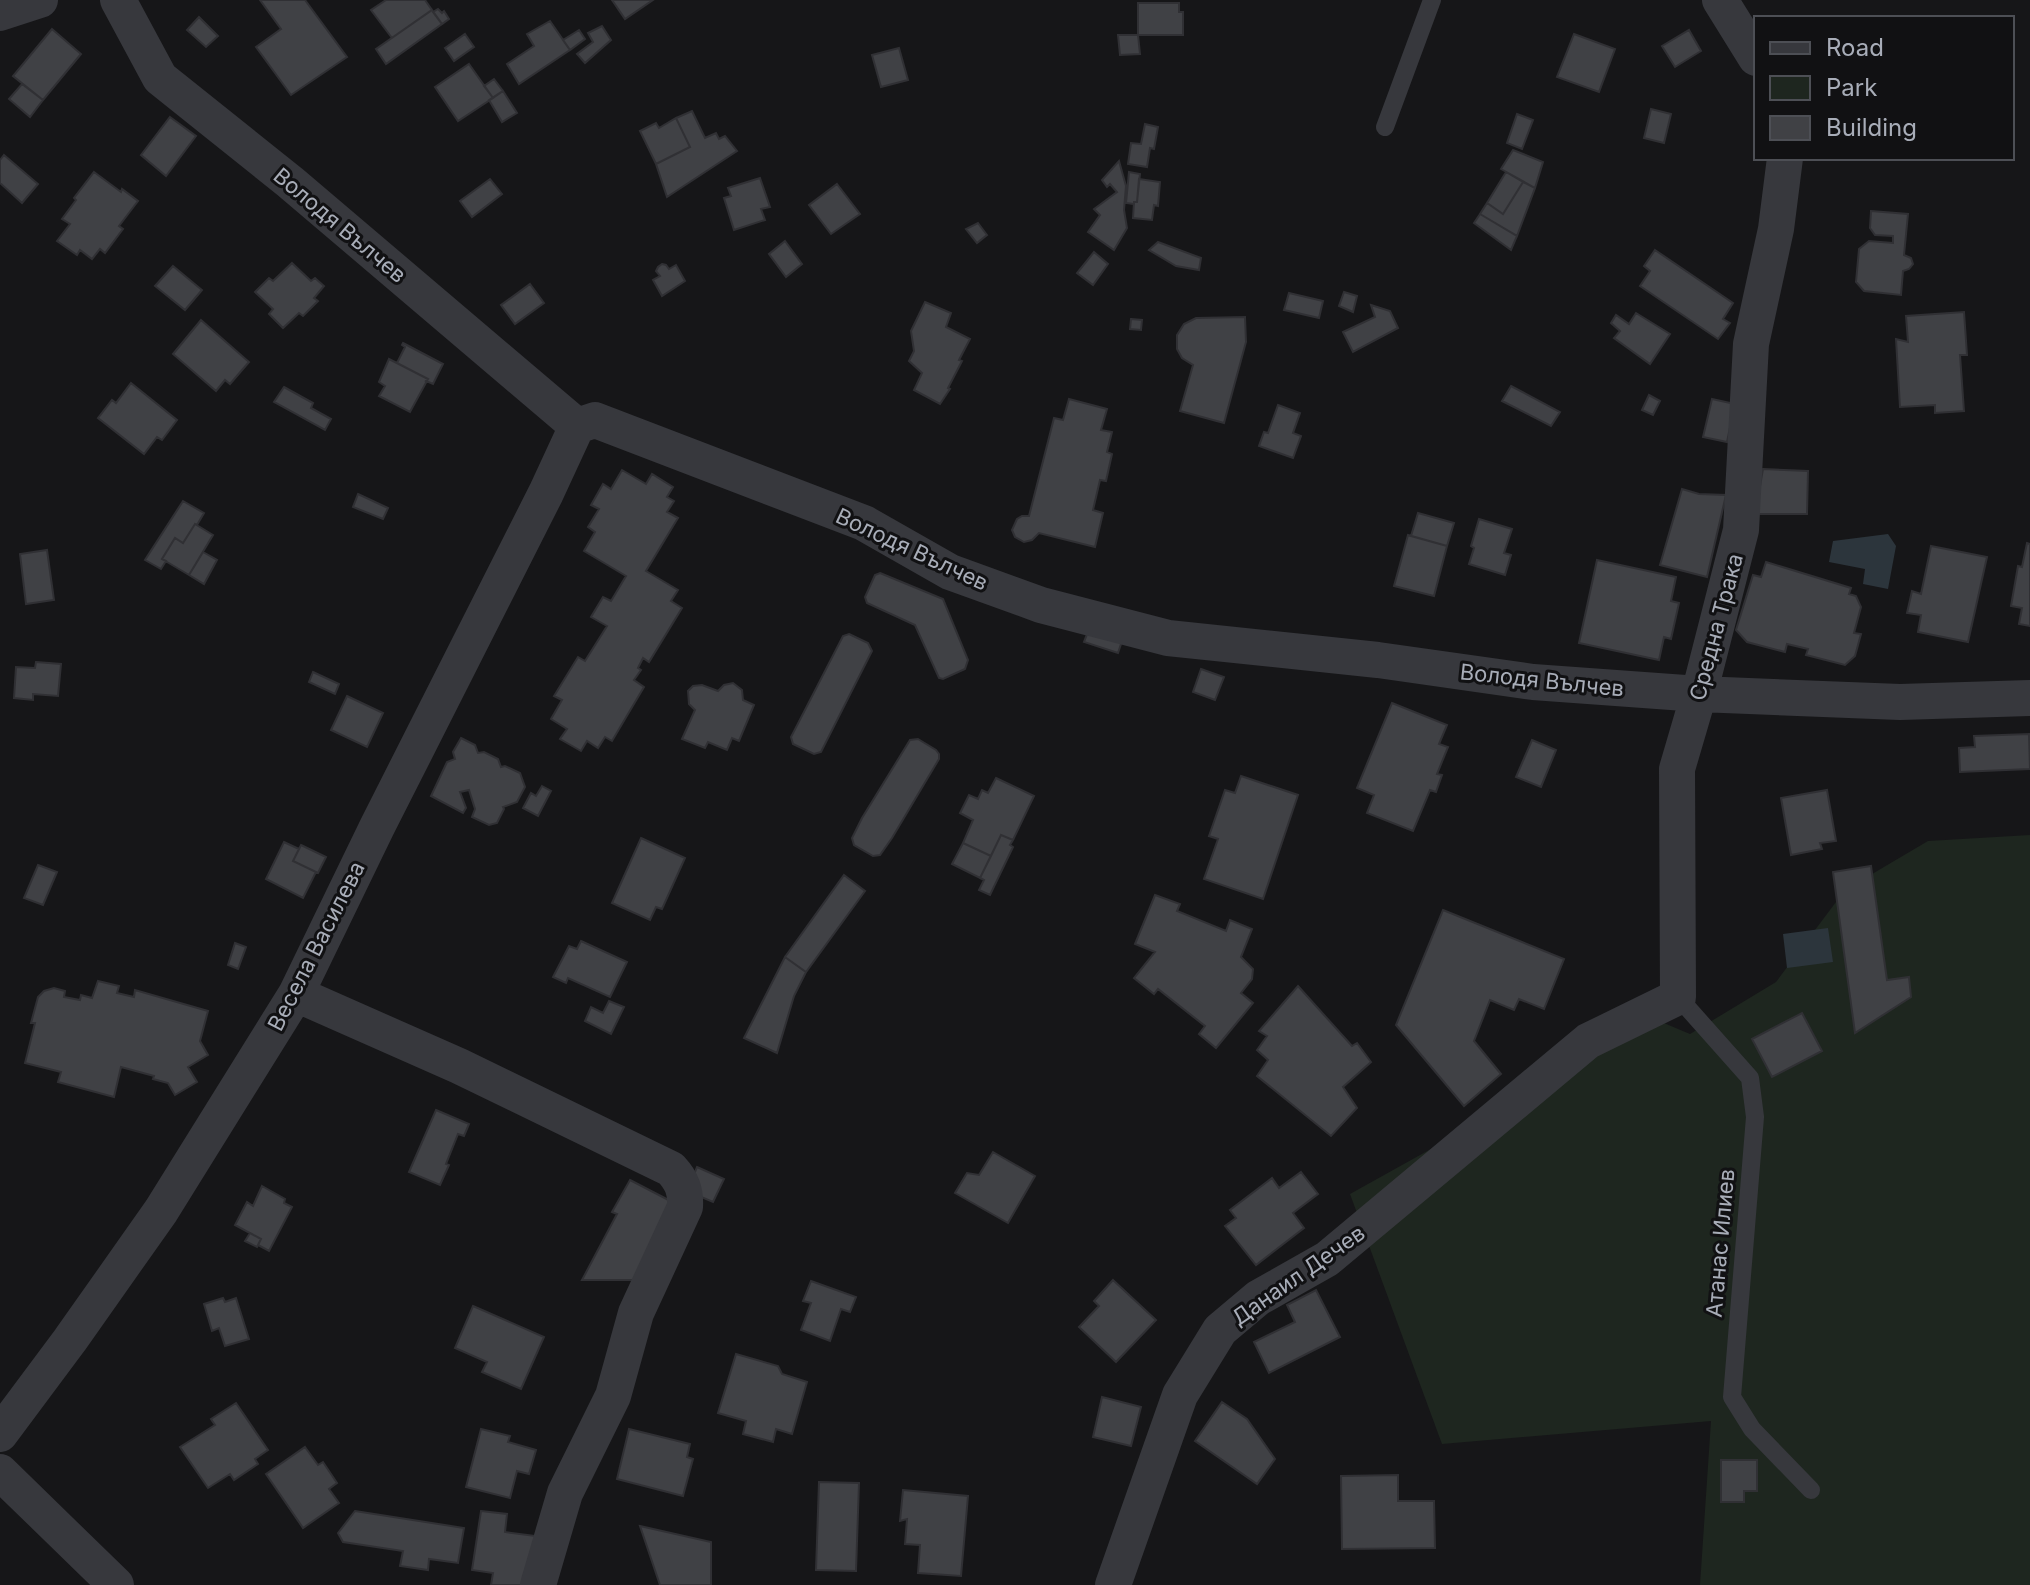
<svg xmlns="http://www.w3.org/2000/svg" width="2030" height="1585" font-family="Inter,sans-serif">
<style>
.green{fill:#1e261f}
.water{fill:#2c353c}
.building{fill:#404145;stroke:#303034;stroke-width:2}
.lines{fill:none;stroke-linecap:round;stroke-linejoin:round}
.service{stroke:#37383d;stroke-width:18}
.minor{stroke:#37383d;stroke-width:36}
.labels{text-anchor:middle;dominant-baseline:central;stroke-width:6;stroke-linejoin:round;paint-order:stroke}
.street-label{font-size:22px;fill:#a8adb8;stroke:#111113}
</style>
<rect width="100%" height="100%" fill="#161618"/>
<!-- green -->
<path class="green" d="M2030,835v750h-330l11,-164 -269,23 -92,-250 203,-113 68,-76 69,29 86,-52 69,-92 83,-49z"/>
<!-- water -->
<path class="water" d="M1888,534l8,12 -8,43 -25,-5 2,-15 -36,-7 4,-21z
M1828,928l5,34 -46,6 -4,-34z"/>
<!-- building -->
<path class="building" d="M260,0h45l42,57 -56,38 -35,-48 25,-18z
M386,0h39l7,10 -40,28 -21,-28z
M612,0h41l-28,19z
M1138,3h41v9h4v23h-45z
M438,9l4,4 2,-2 5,8 -7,5 -9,-12z
M432,10l10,14 -56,40 -10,-15z
M199,17l19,19 -12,11 -19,-17z
M550,21l20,29 -51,34 -12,-20 27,-18 -7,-12z
M602,26l9,14 -26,23 -8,-9 16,-12 -5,-9z
M52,29l29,25 -38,46 -30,-24z
M579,30l6,9 -15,11 -7,-10z
M1689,30l12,21 -26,16 -13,-21z
M465,34l9,13 -20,14 -9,-13z
M1574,34l41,15 -16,43 -42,-15z
M1118,35h20l2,19 -20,1z
M899,48l9,32 -27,7 -9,-32z
M469,64l24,34 -35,23 -23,-34z
M494,79l9,12 -10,7 -9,-12z
M22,84l21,16 -13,17 -21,-18z
M503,91l14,22 -15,9 -13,-22z
M1651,109l20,5 -7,29 -20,-5z
M692,111l13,27 11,-5 3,6 6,-3 12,15 -70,46 -11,-33 34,-17 -14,-29z
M1517,114l16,6 -11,29 -15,-6z
M170,117l26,19 -30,40 -25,-21z
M676,118l14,29 -34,17 -16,-33 16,-8 3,5z
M1145,124l13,3 -4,22 -4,-1 -3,19 -19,-3 3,-21 10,1z
M1513,150l30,12 -8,26 -34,-19z
M4,155l34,29 -16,19 -22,-20v-23z
M1119,161l7,25 -2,24 3,18 -13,22 -26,-18 12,-17 -6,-6 23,-17 -7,-8 -3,3 -5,-7z
M94,172l27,20 1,-3 16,12 -19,25 4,3 -18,24 -5,-4 -8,10 -12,-9 -3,5 -20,-14 13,-17 -8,-5 14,-19 -2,-2z
M1129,172l11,2 -3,28h-3v2l-8,-1z
M1506,172l17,10 -20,32 -16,-11z
M760,178l10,29 -9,2 4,11 -31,10 -10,-32 7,-2 -3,-8z
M490,179l12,15 -30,23 -12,-16z
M1139,179l21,3 -2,24 -4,-1 -2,15 -19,-2 1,-16h3z
M1523,182l12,6 -18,48 -37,-22 7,-11 16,11z
M837,184l23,30 -29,20 -22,-29z
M1871,211l37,3 -4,41 7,3 2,6 -4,5 -6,2 -2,24 -37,-4 -8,-9 3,-33 10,-8 24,2v-7l-18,-1 -5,-7z
M1480,214l37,22 -6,14 -37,-27z
M978,223l9,12 -10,8 -11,-14z
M785,241l17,23 -16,13 -17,-23z
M1158,242l43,16 -2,12 -23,-4 -27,-16z
M1655,250l78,53 -10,16 7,4 -12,16 -78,-53 10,-15 -6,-5z
M1094,252l14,12 -15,21 -16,-12z
M292,263l19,18 4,-3 9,8 -10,12 4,3 -15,15 -4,-3 -16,15 -14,-14 4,-5 -18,-17 14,-14 4,3z
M662,264l4,1 3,4 7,-4 9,16 -23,15 -9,-16 7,-4 -4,-5 2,-4z
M173,266l29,24 -17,20 -30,-24z
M530,284l14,19 -29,21 -14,-19z
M1344,292l13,4 -4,16 -14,-6z
M1289,293l34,8 -4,17 -35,-8z
M925,302l26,11 -5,14 24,12 -11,21 3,1 -14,27 2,1 -10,15 -26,-14 8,-17 -13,-12 5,-10 -3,-20z
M1371,305l19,6 8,17 -45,24 -10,-20 32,-15z
M1964,312l3,43h-7l4,56 -29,2v-8l-35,2 -4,-68 12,3 -2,-26z
M1636,313l34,21 -20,30 -36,-26 6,-7 -9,-8 5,-8 13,9z
M1245,317l1,25 -22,81 -44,-12 13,-46 -11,-7 -5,-9v-14l7,-11 12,-6z
M1131,319l11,1 -1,10 -11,-1z
M201,320l48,42 -19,22 -5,-4 -9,11 -43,-37z
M403,343l40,21 -10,20 -7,-3 2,-2 -31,-16 8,-16 -3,-2z
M389,359l39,20 -18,33 -31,-16 6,-10 -6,-4z
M131,383l46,37 -15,20 -5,-3 -13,17 -46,-36 14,-18 4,3z
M1511,386l49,26 -9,14 -49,-25z
M284,387l29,16 -2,5 20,11 -6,11 -51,-28z
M1649,395l11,6 -7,14 -11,-5z
M1069,399l38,10 -6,21 11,2 -5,20 5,2 -6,27 -6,-1 -7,30 10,3 -8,34 -56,-14 -7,7 -8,2 -9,-5 -3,-7 5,-11 5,-3h7l25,-98 9,2z
M1712,399l23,5 -8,38 -24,-5z
M1278,405l22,8 -7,20 8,3 -8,22 -34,-12 5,-14 4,1z
M1763,469l45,2 -1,43h-52z
M622,470l24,14 6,-10 21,13 -6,10 7,4 -7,11 11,6 -32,53 32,19 -7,11 11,7 -33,54 -6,-4 -5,10 3,2 -7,10 10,7 -32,54 -7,-4 -7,11 -11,-7 -6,10 -21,-12 7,-10 -16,-10 11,-19 -8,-4 24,-39 7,4 22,-35 -16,-9 12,-20 8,4 15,-25 -42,-25 11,-19 -7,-5 11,-18 -8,-4 12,-21 8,5z
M1682,489l17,5 27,1 -19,82 -47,-12z
M358,494l30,14 -5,11 -30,-12z
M183,501l21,12 -7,12 -2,-1 -12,19 -8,-5 -13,21 4,2 -5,8 -16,-9z
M1418,513l36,10 -7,23 -36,-10z
M1479,519l33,10 -8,24 7,2 -6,20 -36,-11 5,-16 -3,-2z
M195,524l18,11 -24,40 -27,-16 13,-21 8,5z
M1408,535l39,11 -13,50 -40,-10z
M2027,543l3,1v82l-11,-2 3,-16 -11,-2 7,-40 4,1z
M1931,546l56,11 -19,85 -50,-10 3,-17 -14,-2 5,-22 9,3z
M47,550l7,50 -28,4 -6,-50z
M203,552l14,8 -13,24 -15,-9z
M1597,560l79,17 -5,24 8,2 -8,36 -7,-2 -5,23 -80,-17z
M1766,562l85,26 -2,6 7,2 5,11 -7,26 7,1 -6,22 -10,9 -39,-10 2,-6 -21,-5 -2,8 -38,-10 -11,-12 17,-55 8,2z
M880,573l63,26 25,61 -3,9 -22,10 -4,-1 -24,-53 -48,-22 -2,-6 10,-22z
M1093,619l33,10 -8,24 -34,-11z
M849,634l19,9 4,8 -51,101 -7,2 -21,-10 -2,-7 52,-101z
M36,662l25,2 -3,32 -25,-2v6l-19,-2 2,-31 19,1z
M1201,669l23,8 -9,23 -22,-8z
M313,672l26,12 -4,10 -26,-12z
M733,683l9,7 1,10 11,5 -15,36 -7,-3 -5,12 -19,-8 -3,6 -23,-9 13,-29 -6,-6 -1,-13 5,-5 9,-1 16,6 6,-6z
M347,696l36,17 -16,34 -36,-17z
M1392,703l55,22 -8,19 9,3 -11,27 5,1 -6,17 -6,-2 -17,41 -46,-18 7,-18 -17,-7z
M2029,734l1,35 -70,3 -1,-24 16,-1 -1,-11z
M461,738l14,7 3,8 6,-1 14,7 3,8 4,-1 15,7 5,14 -8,15 -14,5 1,2 -7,14 -8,2 -17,-8 3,-8 -6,-19 -9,2 6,16 -3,5 -32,-17 16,-34 8,-3 -2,-7z
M918,739l18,11 3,4v5l-47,79 -12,17 -7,1 -19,-11 -2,-7 10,-20 48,-78z
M1532,740l24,10 -15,37 -25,-10z
M1241,776l57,19 -35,104 -59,-20 14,-40 -9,-3 16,-46 10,3z
M996,778l38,18 -21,44 -12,-5 -10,21 -28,-13 10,-23 -13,-7 9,-18 9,4 4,-9 6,3z
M542,786l9,5 -13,25 -15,-8 8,-15 5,3z
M1827,790l9,51 -16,2 2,6 -31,6 -10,-57z
M1001,835l12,5 -3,5 3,2 -23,48 -11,-5 5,-10 -4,-2z
M641,838l44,20 -23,51 -6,-2 -6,13 -38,-17z
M284,842l15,7 -6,12 23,11 -13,26 -37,-19z
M963,843l28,13 -11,22 -28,-14z
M301,845l25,12 -8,16 -25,-12z
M38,865l19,7 -14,33 -19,-7z
M1871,866l16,114 22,-3 2,20 -56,36 -22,-161z
M844,875l21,16 -59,81 -21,-15z
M1155,895l25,9 -3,7 49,20 4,-11 22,9 -11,28 12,12 -1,10 -11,14 12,10 -37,45 -17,-14 6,-8 -47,-37 -4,5 -20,-16 21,-26 -20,-8z
M1443,910l121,49 -20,50 -25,-10 -5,11 -24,-10 -16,41 27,33 -37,32 -68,-81z
M581,941l46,21 -17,35 -42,-19 -2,5 -13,-6 16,-31 8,3z
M235,943l11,4 -8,22 -10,-4z
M785,957l21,15 -12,24 -17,57 -33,-15z
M98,981l21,5 -2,7 17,4 1,-7 73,21 -8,30 8,14 -20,12 9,15 -22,13 -7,-12 -15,-4 1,-3 -33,-9 -7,30 -56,-15 3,-10 -36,-9 10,-40h-4l7,-26 6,-6 10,-3 11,3 -1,6 16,3 1,-5 11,3z
M1298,986l54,60 5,-3 14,19 -28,25 14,21 -26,28 -74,-60 11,-16 -11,-10 10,-14 -8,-5z
M609,1001l15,6 -13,27 -26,-13 6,-14 12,6z
M1802,1013l20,38 -50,26 -20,-38z
M436,1110l33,14 -5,12 -6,-2 -12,30 3,1 -9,20 -31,-13z
M993,1152l42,24 -27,47 -53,-30 12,-20 12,2z
M697,1167l27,12 -11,23 -26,-11z
M1301,1172l17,22 -25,19 11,15 -48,37 -31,-39 11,-8 -6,-8 42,-32 7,10z
M630,1180l54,28 -38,72h-64l35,-66 -5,-2z
M262,1186l23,13 -1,4 8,4 -23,44 -11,-6 3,-6 -26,-14 12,-23 6,4z
M250,1233l11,6 -4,8 -12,-6z
M1113,1280l43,40 -40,42 -37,-35 20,-21 -5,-5z
M811,1281l45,16 -6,15 -9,-3 -11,32 -29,-11 10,-27 -8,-2z
M1316,1290l24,47 -71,36 -15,-31 41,-20 -8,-17z
M223,1298l2,4 11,-4 13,41 -24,7 -6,-18 -7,3 -8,-27z
M473,1306l71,31 -23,52 -39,-17 5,-10 -32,-14z
M736,1354l42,12 4,8 25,8 -15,52 -16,-5 -3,13 -30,-8 3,-13 -28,-8z
M1102,1397l39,10 -10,39 -38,-9z
M1222,1402l25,17 28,40 -18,25 -62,-43z
M236,1403l32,47 -13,9 3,5 -24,16 -4,-6 -22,14 -28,-41 35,-22 -4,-6z
M481,1429l29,7 -2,6 28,8 -7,24 -12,-3 -7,27 -44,-11z
M629,1429l61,15 -3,13 6,2 -10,37 -66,-17z
M305,1447l13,18 5,-3 14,21 -8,6 10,14 -36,25 -37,-54z
M1721,1460h36v31h-13v11h-23z
M1398,1475v26h36l1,47 -93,1 -1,-73z
M819,1482l40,1 -3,88 -40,-1z
M903,1490l65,6 -7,80 -43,-3 2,-28 -15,-1 2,-25 -7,2z
M355,1511l109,17 -6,35 -29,-4 -1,11 -28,-4 3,-15 -60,-9 -5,-9z
M481,1511l26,3 -2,18 31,4 -7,49h-38l2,-12 -21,-3z
M640,1526l71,16v43h-51z"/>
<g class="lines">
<!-- service -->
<path class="service" d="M1385,127l47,-127
M1678,997l72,81 5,39 -23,280 20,32 59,61"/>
<!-- minor -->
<path class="minor" d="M118,0l42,78 130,104 287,244 18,-6 269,103 86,49 91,33 127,33 210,22 155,22 166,12 201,8 130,-4
M1720,0l36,58
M0,13l40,-13
M296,994l163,72 212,103c11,12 15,22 14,38l-49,106 -23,83 -48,97 -27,92
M0,1434l70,-94 91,-129 135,-217 81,-167 169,-334 31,-67
M0,1472l116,113
M1113,1585l67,-190 40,-65 38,-32 69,-39 261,-218 90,-44 -1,-228 22,-75 42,-164 10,-186 25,-115 9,-71"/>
</g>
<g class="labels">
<!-- street labels -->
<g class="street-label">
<text transform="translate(340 225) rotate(40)">Володя Вълчев</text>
<text transform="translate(912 549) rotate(25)">Володя Вълчев</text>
<text transform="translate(1716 627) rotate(-75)">Средна Трака</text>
<text transform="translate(1542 680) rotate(6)">Володя Вълчев</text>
<text transform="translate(316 946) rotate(-63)">Весела Василева</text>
<text transform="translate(1720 1243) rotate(-85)">Атанас Илиев</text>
<text transform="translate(1298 1275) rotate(-35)">Данаил Дечев</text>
</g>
</g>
<!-- legend -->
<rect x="1754" y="16" width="260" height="144" fill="#111113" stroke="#4d4f55" stroke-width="2"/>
<rect x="1770" y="42" width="40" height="12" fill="#37383d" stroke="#4d4f55" stroke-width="2"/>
<text x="1826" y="56" font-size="24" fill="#a8adb8">Road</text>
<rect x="1770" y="76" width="40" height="24" fill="#1e261f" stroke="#4d4f55" stroke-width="2"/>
<text x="1826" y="96" font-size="24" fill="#a8adb8">Park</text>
<rect x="1770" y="116" width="40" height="24" fill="#404145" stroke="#4d4f55" stroke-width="2"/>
<text x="1826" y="136" font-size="24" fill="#a8adb8">Building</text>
</svg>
